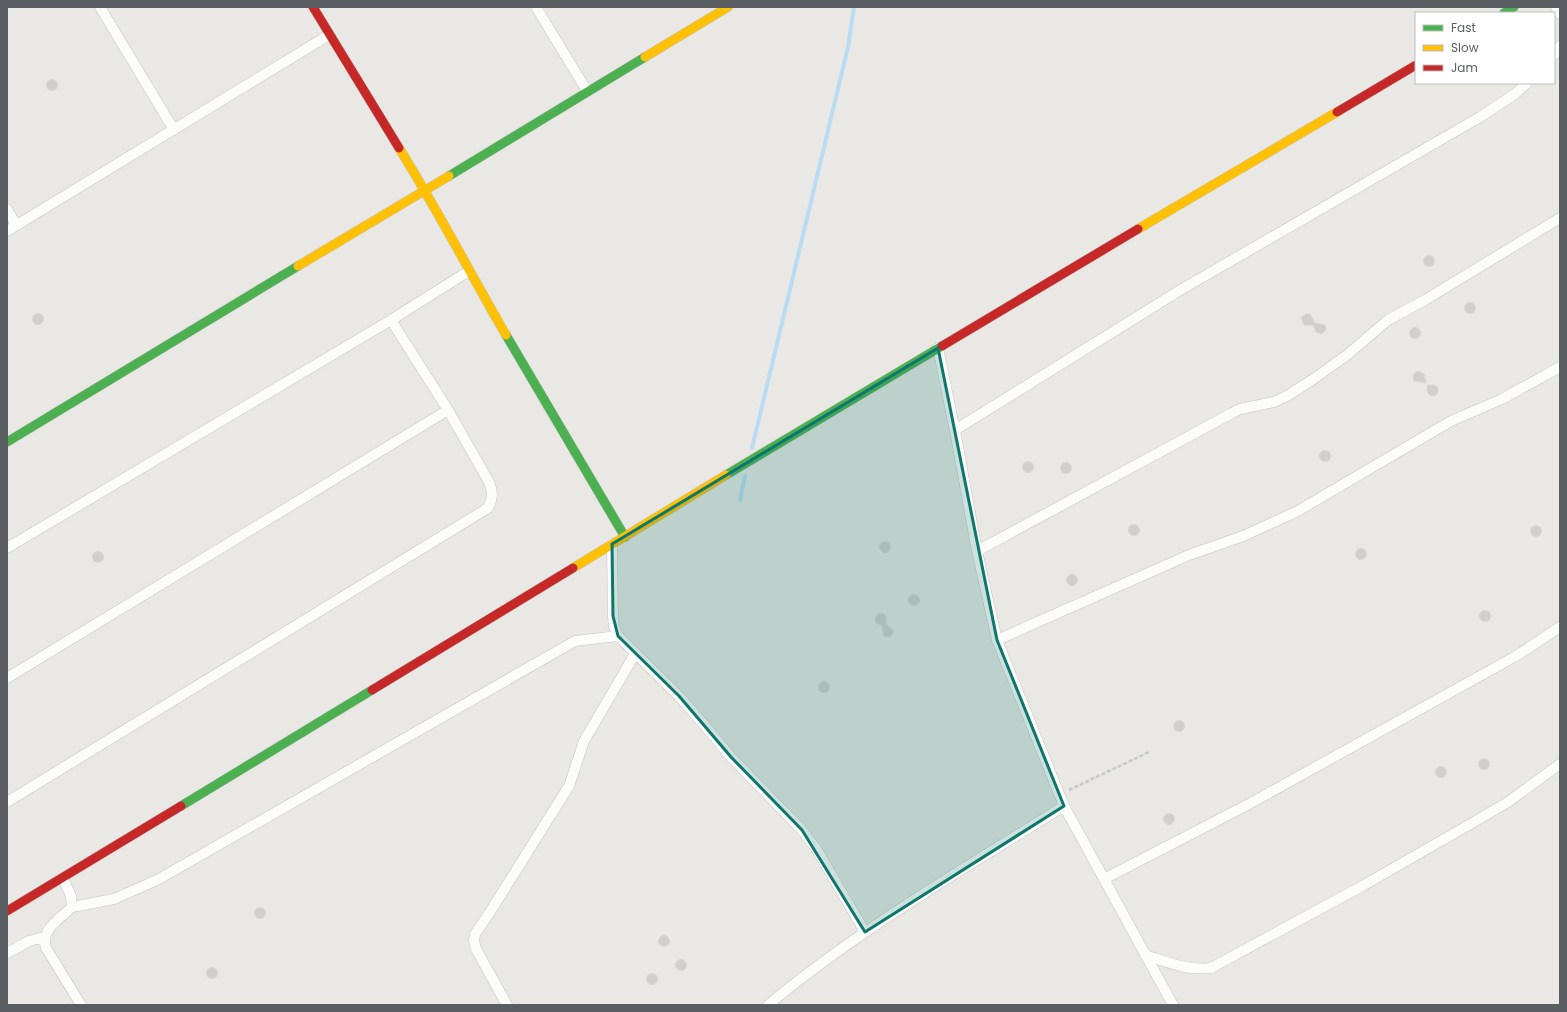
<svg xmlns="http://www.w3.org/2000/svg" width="1567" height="1012" font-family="Poppins,sans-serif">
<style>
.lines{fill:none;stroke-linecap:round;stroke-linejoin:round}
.stream{stroke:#b9dcf3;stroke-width:4}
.building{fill:#d0cfcd;stroke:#d8d7d3}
.street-casing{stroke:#c5c5c5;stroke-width:11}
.fast-casing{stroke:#c6c6c6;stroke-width:10}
.slow-casing{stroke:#c6c6c6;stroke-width:10}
.jam-casing{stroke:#c6c6c6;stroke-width:10}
.path{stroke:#c5c9c7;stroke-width:2.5;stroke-dasharray:4 2;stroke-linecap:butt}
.street{stroke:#fcfcfb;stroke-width:10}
.fast{stroke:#4caf50;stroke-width:9}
.slow{stroke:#ffc107;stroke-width:9}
.jam{stroke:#c62828;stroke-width:9}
.marked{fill:#0f766e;fill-opacity:0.2;stroke:#0f766e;stroke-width:3;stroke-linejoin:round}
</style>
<rect width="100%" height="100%" fill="#e9e8e4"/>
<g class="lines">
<!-- stream -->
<path class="stream" d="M752,448l96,-401 6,-40
M740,500l5,-24"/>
</g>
<!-- building -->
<path class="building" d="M46.5 85a5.5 5.5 0 1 1 11 0a5.5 5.5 0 1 1-11 0Z
M1423.5 261a5.5 5.5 0 1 1 11 0a5.5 5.5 0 1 1-11 0Z
M1464.5 308a5.5 5.5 0 1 1 11 0a5.5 5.5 0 1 1-11 0Z
M32.5 319a5.5 5.5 0 1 1 11 0a5.5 5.5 0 1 1-11 0Z
M1306,314h4l5,9 10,2 1,4 -2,3 -2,2 -6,-2 -3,-7h-9l-3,-7z
M1409.5 333a5.5 5.5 0 1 1 11 0a5.5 5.5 0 1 1-11 0Z
M1419,371l5,3 2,9 -12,-2 -1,-6 3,-3z
M1427,385h7l4,2v6l-4,3 -4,-1 -3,-3z
M1319.5 456a5.5 5.5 0 1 1 11 0a5.5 5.5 0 1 1-11 0Z
M1022.5 467a5.5 5.5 0 1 1 11 0a5.5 5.5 0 1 1-11 0Z
M1060.5 468a5.5 5.5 0 1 1 11 0a5.5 5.5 0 1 1-11 0Z
M1128.5 530a5.5 5.5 0 1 1 11 0a5.5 5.5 0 1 1-11 0Z
M1530.5 531a5.5 5.5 0 1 1 11 0a5.5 5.5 0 1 1-11 0Z
M879.5 547a5.5 5.5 0 1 1 11 0a5.5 5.5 0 1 1-11 0Z
M1355.5 554a5.5 5.5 0 1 1 11 0a5.5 5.5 0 1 1-11 0Z
M92.5 557a5.5 5.5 0 1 1 11 0a5.5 5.5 0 1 1-11 0Z
M1066.5 580a5.5 5.5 0 1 1 11 0a5.5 5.5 0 1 1-11 0Z
M908.5 600a5.5 5.5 0 1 1 11 0a5.5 5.5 0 1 1-11 0Z
M1479.5 616a5.5 5.5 0 1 1 11 0a5.5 5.5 0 1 1-11 0Z
M882,613l4,3v8l7,6v3l-3,4 -6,-1 -2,-11 -6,-2 -1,-3 2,-6z
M818.5 687a5.5 5.5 0 1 1 11 0a5.5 5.5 0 1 1-11 0Z
M1173.5 726a5.5 5.5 0 1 1 11 0a5.5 5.5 0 1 1-11 0Z
M1478.5 764a5.5 5.5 0 1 1 11 0a5.5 5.5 0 1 1-11 0Z
M1435.5 772a5.5 5.5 0 1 1 11 0a5.5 5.5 0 1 1-11 0Z
M1163.5 819a5.5 5.5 0 1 1 11 0a5.5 5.5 0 1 1-11 0Z
M254.5 913a5.5 5.5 0 1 1 11 0a5.5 5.5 0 1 1-11 0Z
M658.5 941a5.5 5.5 0 1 1 11 0a5.5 5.5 0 1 1-11 0Z
M675.5 965a5.5 5.5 0 1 1 11 0a5.5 5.5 0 1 1-11 0Z
M206.5 973a5.5 5.5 0 1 1 11 0a5.5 5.5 0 1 1-11 0Z
M646.5 979a5.5 5.5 0 1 1 11 0a5.5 5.5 0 1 1-11 0Z"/>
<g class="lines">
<!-- street casing -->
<g class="street-casing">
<path id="street" d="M100,7l74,123
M536,7l51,84
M1556,7l4,7
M1554,55l6,-9
M7,209l9,16
M7,231l322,-196
M938,348l18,88 21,115 20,89 67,166 109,199
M955,430l227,-141 298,-172 35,-23 12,-11
M612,544l1,72 1,11 4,9 61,60 27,31 25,30 71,73 15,20 48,82
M7,548l384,-228 78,-49
M977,551l255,-138 8,-4 34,-7 13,-6 25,-16 35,-25 41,-35 37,-20 135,-82
M997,640l192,-85 54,-19 53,-24 155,-91 51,-22 58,-32
M7,678l441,-268
M7,802l481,-294c5,-9 5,-16 1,-26l-41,-72 -57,-90
M63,878l8,18 1,11c-12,12 -32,22 -26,41l35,57
M1104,879l145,-75 267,-148 44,-29
M72,907l42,-8 45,-20 416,-238 43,-5
M7,953l22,-12 15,-4
M1145,955c22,7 42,16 66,13l153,-83 110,-63 34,-20 52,-38
M507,1005l-31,-56 -2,-8 1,-7 15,-22 79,-126 15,-45 51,-87
M768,1005c91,-76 196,-136 296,-199"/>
</g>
<!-- fast casing -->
<g class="fast-casing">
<path id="fast" d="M1504,13l10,-6
M449,176l196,-119
M506,335l119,202
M7,442l291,-176
M726,475l216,-129
M181,806l191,-116"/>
</g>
<!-- slow casing -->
<g class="slow-casing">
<path id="slow" d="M645,57l83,-50
M399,148c38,61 71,125 107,187
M1138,229l199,-117
M298,266l151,-90
M573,568l153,-93"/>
</g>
<!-- jam casing -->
<g class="jam-casing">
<path id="jam" d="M313,7l86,141
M1337,112l79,-47
M942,346l196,-117
M372,690l201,-122
M7,911l174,-105"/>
</g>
<!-- path -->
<path class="path" d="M1069,790l80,-38"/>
<!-- street -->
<use href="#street" class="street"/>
<!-- fast -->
<use href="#fast" class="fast"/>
<!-- slow -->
<use href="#slow" class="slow"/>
<!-- jam -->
<use href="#jam" class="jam"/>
</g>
<!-- marked area -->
<path class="marked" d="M938,348l59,292 67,166 -199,126 -63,-102 -71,-73 -52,-61 -61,-60 -5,-20 -1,-72z"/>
<!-- border -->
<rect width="1567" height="1012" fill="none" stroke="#5a5d61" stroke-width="16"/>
<!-- legend -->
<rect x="1415" y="12" width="140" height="72" fill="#ffffff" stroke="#bdbec0"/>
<rect x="1423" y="25" width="20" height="6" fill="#4caf50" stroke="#bdbec0"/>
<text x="1451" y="32" font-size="12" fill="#5a5d61">Fast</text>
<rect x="1423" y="45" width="20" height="6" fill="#ffc107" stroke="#bdbec0"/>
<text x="1451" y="52" font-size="12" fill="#5a5d61">Slow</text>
<rect x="1423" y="65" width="20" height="6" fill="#c62828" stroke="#bdbec0"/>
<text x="1451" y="72" font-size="12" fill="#5a5d61">Jam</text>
</svg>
